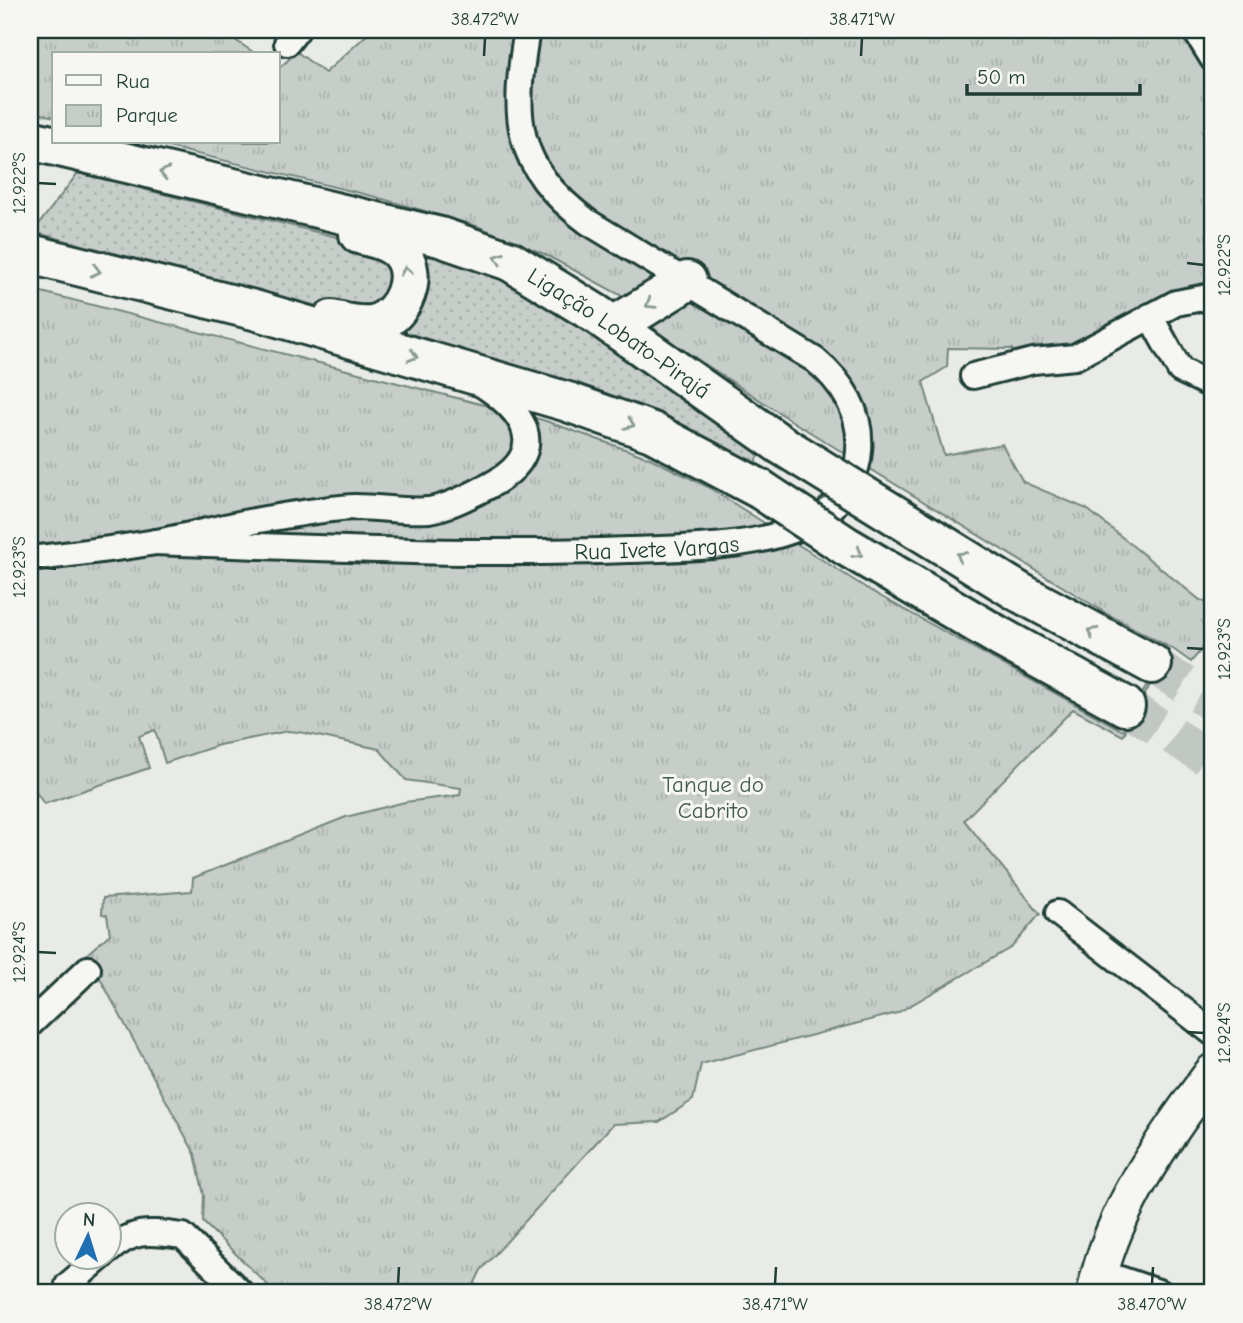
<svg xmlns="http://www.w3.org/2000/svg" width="1243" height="1323" font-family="'Comic Neue',sans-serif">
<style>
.grass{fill:url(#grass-dots);stroke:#73867e;stroke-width:2}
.park{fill:url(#park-tufts);stroke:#73867e;stroke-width:2}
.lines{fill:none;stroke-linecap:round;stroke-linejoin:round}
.stream{stroke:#687c75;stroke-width:7}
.primary-tunnel{stroke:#c1c8c3;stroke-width:38;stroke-dasharray:38 19;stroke-linecap:butt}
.street-casing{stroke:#1f3d34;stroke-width:30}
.secondary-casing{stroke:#1f3d34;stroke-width:40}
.primary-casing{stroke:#1f3d34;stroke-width:44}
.street{stroke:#f6f6f2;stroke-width:24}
.secondary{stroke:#f6f6f2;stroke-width:35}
.primary{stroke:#f6f6f2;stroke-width:38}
.primary-bridge-casing{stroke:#1f3d34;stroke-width:44;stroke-linecap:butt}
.primary-bridge{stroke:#f6f6f2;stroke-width:38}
.oneway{stroke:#8a9a93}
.ticks{fill:none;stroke:#1f3d34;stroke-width:2.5}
.labels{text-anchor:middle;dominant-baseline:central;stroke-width:6;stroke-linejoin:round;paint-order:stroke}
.street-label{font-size:23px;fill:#1f3d34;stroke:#f6f6f2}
.park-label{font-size:23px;fill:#415a52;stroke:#f6f6f2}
.neatline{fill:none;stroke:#1f3d34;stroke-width:2.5}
.ticks-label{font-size:18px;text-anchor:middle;fill:#1f3d34}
</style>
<defs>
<pattern id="grass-dots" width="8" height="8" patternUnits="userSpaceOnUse" patternTransform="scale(1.75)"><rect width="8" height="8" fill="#c7cec9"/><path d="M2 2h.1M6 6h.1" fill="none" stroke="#aab2ad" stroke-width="1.8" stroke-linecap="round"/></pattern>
<pattern id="park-tufts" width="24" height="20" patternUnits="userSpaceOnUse" patternTransform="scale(1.75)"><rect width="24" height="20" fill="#c7cec9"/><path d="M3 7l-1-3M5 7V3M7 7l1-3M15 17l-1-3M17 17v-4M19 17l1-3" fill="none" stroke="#aab2ad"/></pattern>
</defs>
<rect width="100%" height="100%" fill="#e9ebe7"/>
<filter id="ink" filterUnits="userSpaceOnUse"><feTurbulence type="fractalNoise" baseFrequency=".0143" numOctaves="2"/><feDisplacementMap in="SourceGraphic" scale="14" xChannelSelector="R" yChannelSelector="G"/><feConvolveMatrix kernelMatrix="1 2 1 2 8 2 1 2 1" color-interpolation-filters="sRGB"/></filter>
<g filter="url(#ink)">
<!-- grass -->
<path class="grass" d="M78,173l279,69 17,6 20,28 -12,30 -49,4 -300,-78z
M411,245l85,32 45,22 221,152 -10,16 -363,-129z"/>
<!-- park -->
<path class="park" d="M30,30h190l36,24h-202v63l-24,-6z
M372,30h806l35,54v197l-29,6 -119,59 -53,10v-7l-64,-1 -1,19 -24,15 21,73 58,-11 21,38 64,27 113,91 13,5v31l-22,26 -21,-15 -47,89 -50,-27 -109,111 76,94 -28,33 -115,66 -196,51 -8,36 -34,22 -46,2 -132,146 -11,23h-194l-73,-71 1,-27 -9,-41 -108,-200 23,-20 -3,-19 -5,-1 1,-16 89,-7 1,-13 153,-61 59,-15 55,-7 1,-7 -55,-8 -27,-31 -80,-17 -11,-1 -69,14 -54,18 -10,-33 -16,6 10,32 -105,36 -14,-21v-494l513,131 107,38 58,29 163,104 252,140 44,-85 -58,-31 -314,-192 -133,-87 -38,-39 -80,-43 -67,-28 -105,-30 -225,-54h131v-73l19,-17 28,21z"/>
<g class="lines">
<!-- stream -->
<path class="stream" d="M30,46l8,-16"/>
<!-- primary-tunnel -->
<path class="primary-tunnel" d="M1152,664l61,39
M1125,706l88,55"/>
<!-- street casing -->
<g class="street-casing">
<g id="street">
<path d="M1195,30l18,29"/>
<path d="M287,43l10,-13"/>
<path d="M1150,316l30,54 33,16"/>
<path d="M973,376l60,-15 42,-4 101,-54 37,-7"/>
<path id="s1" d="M155,542c158,6 315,14 473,8 57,-2 142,-1 192,-33 21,-14 38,-41 39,-66 3,-38 -16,-68 -44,-91l-227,-138c-75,-56 -76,-105 -61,-192"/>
<path d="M30,559c42,-5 84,-10 126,-17 38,-7 76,-18 115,-24 27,-4 56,-10 84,-11 25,0 50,5 74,3 18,-3 34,-11 50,-19 65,-30 60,-69 4,-106"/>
<path d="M1058,913l155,120"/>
<path d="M30,1024l58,-55"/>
<path d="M108,1251c27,-23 41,-19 75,-15l58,57"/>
<path d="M1099,1272l62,21"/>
<path d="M68,1285l34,-29"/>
</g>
</g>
<!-- secondary casing -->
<g class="secondary-casing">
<path id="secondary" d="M1095,1293c17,-84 68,-153 118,-221"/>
</g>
<!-- primary casing -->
<g class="primary-casing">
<g id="primary">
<path id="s2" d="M30,140l410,97 70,24 86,53 184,130"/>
<path d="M30,254l224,56 314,92 84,30 108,57"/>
<path d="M332,320c14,3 29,8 44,4 28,-9 44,-50 23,-73 -10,-11 -26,-13 -40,-17"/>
<path d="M614,326l73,-45"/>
<path d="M1019,592l133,72"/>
<path d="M1000,637l125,69"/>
</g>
</g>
<!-- street -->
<use href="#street" class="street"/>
<!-- secondary -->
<use href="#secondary" class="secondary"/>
<!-- primary -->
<use href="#primary" class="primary"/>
<!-- primary-bridge casing -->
<g class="primary-bridge-casing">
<path id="primary-bridge" d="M780,444l239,148
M760,489l86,57 154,91"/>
</g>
<!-- primary-bridge -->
<use href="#primary-bridge" class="primary-bridge"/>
</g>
<!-- one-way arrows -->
<defs><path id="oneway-chevron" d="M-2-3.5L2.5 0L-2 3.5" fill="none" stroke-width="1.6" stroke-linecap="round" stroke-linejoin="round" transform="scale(1.75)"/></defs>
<g class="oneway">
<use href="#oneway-chevron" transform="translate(164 173) rotate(-167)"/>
<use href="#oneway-chevron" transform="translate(499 258) rotate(-160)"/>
<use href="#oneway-chevron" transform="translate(96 271) rotate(14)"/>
<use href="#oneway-chevron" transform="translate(406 271) rotate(-98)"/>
<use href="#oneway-chevron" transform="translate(650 304) rotate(148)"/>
<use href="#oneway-chevron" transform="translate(413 356) rotate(16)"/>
<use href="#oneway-chevron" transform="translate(630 424) rotate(21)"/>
<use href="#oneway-chevron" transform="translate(858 553) rotate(31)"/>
<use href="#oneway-chevron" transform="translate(961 556) rotate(-148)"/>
<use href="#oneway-chevron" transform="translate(1092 632) rotate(-151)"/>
</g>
</g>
<!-- ticks -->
<path class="ticks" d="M484,56l1,-18M861,56l1,-18M38,183l18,1M1187,263l17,2M38,567l18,2M1187,648l17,1M38,952l18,1M1187,1032l17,1M398,1284l1,-17M775,1284l1,-17M1152,1284l1,-17"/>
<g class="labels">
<!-- street labels -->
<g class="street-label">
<text stroke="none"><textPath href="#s2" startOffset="626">Ligação Lobato-Pirajá</textPath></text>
<text stroke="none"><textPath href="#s1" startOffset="502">Rua Ivete Vargas</textPath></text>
</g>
<!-- park labels -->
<g class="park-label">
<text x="713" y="784">Tanque do<tspan x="713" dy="26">Cabrito</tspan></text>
</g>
</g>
<!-- margin -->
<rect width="1243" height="1323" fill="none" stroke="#f6f6f2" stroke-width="77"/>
<!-- legend -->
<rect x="52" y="52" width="228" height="91" fill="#f6f6f2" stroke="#a0aca6" stroke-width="2"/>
<rect x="66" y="75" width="35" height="10" fill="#f6f6f2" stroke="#a0aca6" stroke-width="2"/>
<text x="116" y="88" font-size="21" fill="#1f3d34">Rua</text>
<rect x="66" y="105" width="35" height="21" fill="url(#park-tufts)" stroke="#a0aca6" stroke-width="2"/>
<text x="116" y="122" font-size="21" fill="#1f3d34">Parque</text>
<!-- north arrow -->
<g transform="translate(88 1236) rotate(4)"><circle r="33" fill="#f6f6f2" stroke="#a0aca6" stroke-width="2"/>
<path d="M0-5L12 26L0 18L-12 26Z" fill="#1f6fb2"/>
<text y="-10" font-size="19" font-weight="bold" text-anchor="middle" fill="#1f3d34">N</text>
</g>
<!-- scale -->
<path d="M967 84v10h173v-10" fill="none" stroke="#1f3d34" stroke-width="3.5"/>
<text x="977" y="84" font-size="21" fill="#1f3d34" stroke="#f6f6f2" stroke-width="5" paint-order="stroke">50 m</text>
<rect x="38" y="38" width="1166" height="1246" class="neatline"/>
<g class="ticks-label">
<text x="485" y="25">38.472°W</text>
<text x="862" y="25">38.471°W</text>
<text transform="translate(19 183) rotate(-90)" y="6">12.922°S</text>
<text transform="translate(1224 265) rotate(-90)" y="6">12.922°S</text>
<text transform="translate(19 567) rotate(-90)" y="6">12.923°S</text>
<text transform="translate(1224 649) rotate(-90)" y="6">12.923°S</text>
<text transform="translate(19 952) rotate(-90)" y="6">12.924°S</text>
<text transform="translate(1224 1033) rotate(-90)" y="6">12.924°S</text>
<text x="398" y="1310">38.472°W</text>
<text x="775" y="1310">38.471°W</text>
<text x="1152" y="1310">38.470°W</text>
</g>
</svg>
